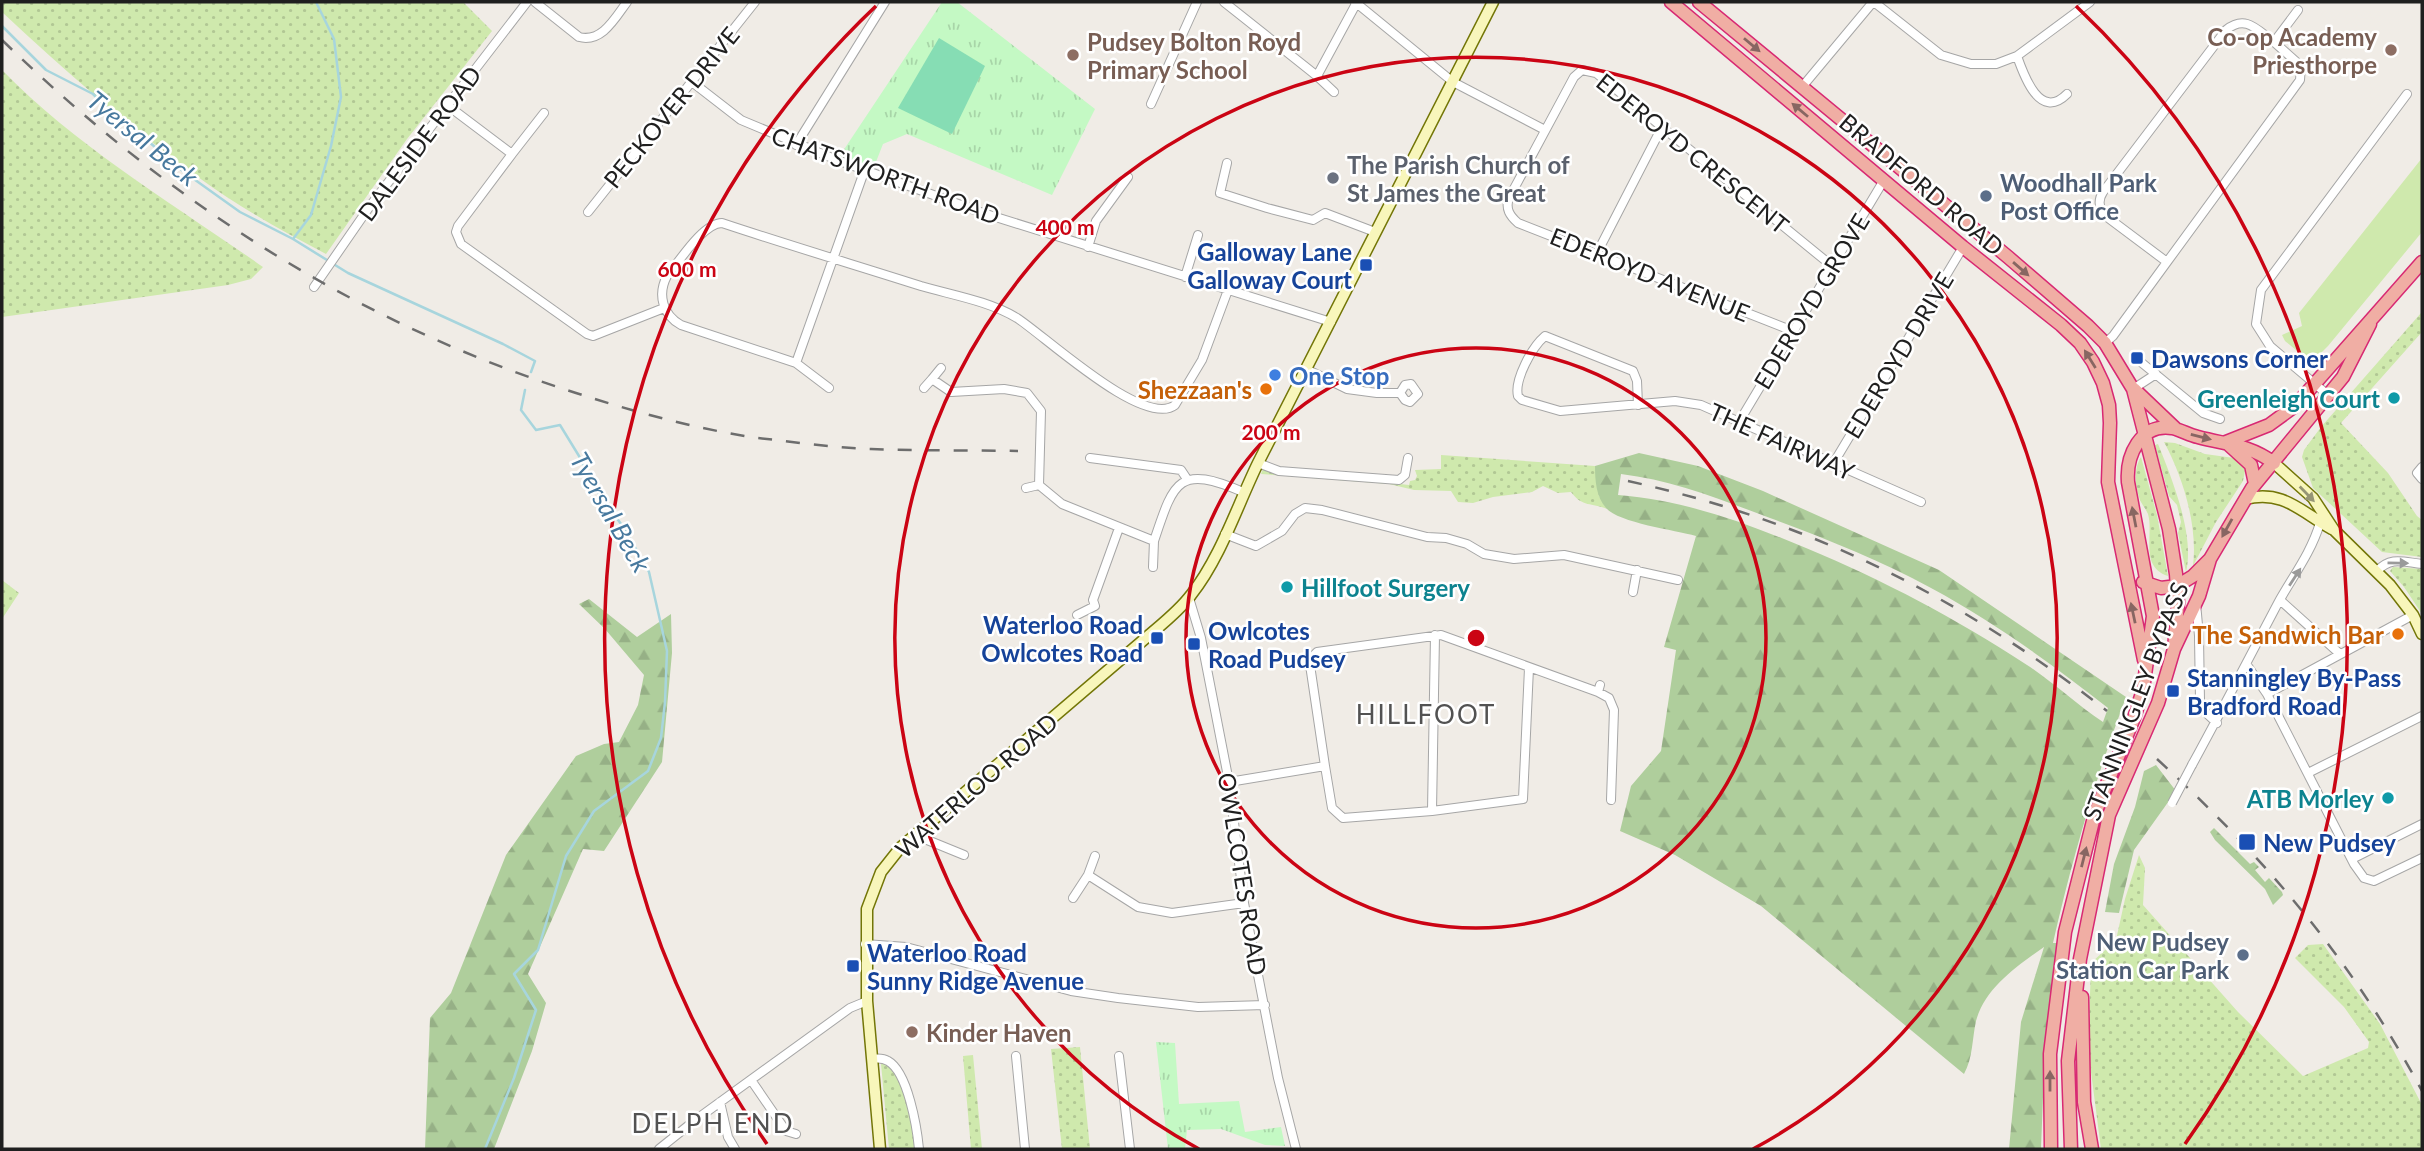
<svg xmlns="http://www.w3.org/2000/svg" width="2424" height="1151" font-family="Lato,sans-serif">
<style>
.grass{fill:url(#grass-dots)}
.forest{fill:url(#forest-firs);fill-rule:evenodd}
.park{fill:url(#park-tufts)}
.garden{fill:#cfe9ad}
.pitch{fill:#86ddb4}
.lines{fill:none;stroke-linecap:round;stroke-linejoin:round}
.stream{stroke:#a7d5dd;stroke-width:2.5}
.minor-casing{stroke:#a6a6a6;stroke-width:10}
.secondary-casing{stroke:#737607;stroke-width:13}
.trunk-casing{stroke:#d82973;stroke-width:15}
.minor{stroke:#fff;stroke-width:8}
.secondary{stroke:#f8f6bb;stroke-width:10}
.trunk{stroke:#f0aea4;stroke-width:12}
.rail{stroke:#6d6d6d;stroke-width:2.5;stroke-dasharray:14 14;stroke-linecap:butt}
.minor-bridge-casing{stroke:#a6a6a6;stroke-width:10;stroke-linecap:butt}
.minor-bridge{stroke:#fff;stroke-width:8}
.oneway{fill:#886662}
.oneway2{fill:#969575}
.oneway3{fill:#9a9a9a}
.ring{fill:none;stroke:#cb0414;stroke-width:3.5}
.education-dot{fill:#8d6e63;stroke:#fff;stroke-width:2.5}
.worship-dot{fill:#6b7280;stroke:#fff;stroke-width:2.5}
.service-dot{fill:#5c6f8a;stroke:#fff;stroke-width:2.5}
.transit-dot{fill:#1a4fb4;stroke:#fff;stroke-width:2.5}
.shop-dot{fill:#3f7fe0;stroke:#fff;stroke-width:2.5}
.food-dot{fill:#e8710a;stroke:#fff;stroke-width:2.5}
.culture-dot{fill:#0f9aa8;stroke:#fff;stroke-width:2.5}
.labels{text-anchor:middle;dominant-baseline:central;stroke-width:5;stroke-linejoin:round;paint-order:stroke}
.education-label{font-size:24px;font-weight:bold;fill:#785e54;stroke:#fff;text-anchor:start}
.street-label{font-size:24px;fill:#1f1f1f;stroke:#fff}
.worship-label{font-size:24px;font-weight:bold;fill:#5b616d;stroke:#fff;text-anchor:start}
.service-label{font-size:24px;font-weight:bold;fill:#4e5e75;stroke:#fff;text-anchor:start}
.transit-label{font-size:24px;font-weight:bold;fill:#164399;stroke:#fff;text-anchor:start}
.shop-label{font-size:24px;font-weight:bold;fill:#366cbe;stroke:#fff;text-anchor:start}
.food-label{font-size:24px;font-weight:bold;fill:#c56008;stroke:#fff;text-anchor:end}
.culture-label{font-size:24px;font-weight:bold;fill:#0d838f;stroke:#fff;text-anchor:end}
.water-label{font-size:26px;font-style:italic;fill:#47799e;stroke:#fff}
.neighbourhood-label{font-size:26px;letter-spacing:2px;fill:#525252;stroke:#fff}
.centre{fill:#cb0414;stroke:#fff;stroke-width:3.5}
.ring-label{font-size:21px;text-anchor:middle;font-weight:bold;fill:#cb0414;stroke:#fff;stroke-width:5;stroke-linejoin:round;paint-order:stroke}
</style>
<defs>
<pattern id="grass-dots" width="8" height="8" patternUnits="userSpaceOnUse" patternTransform="scale(1.75)"><rect width="8" height="8" fill="#cfe9ad"/><path d="M2 2h.1M6 6h.1" fill="none" stroke="#b1c794" stroke-width="1.8" stroke-linecap="round"/></pattern>
<pattern id="forest-firs" width="22" height="20" patternUnits="userSpaceOnUse" patternTransform="scale(1.75)"><rect width="22" height="20" fill="#afce9c"/><path d="M5 1l3.5 6h-7zM16 11l3.5 6h-7z" fill="#96b086"/></pattern>
<pattern id="park-tufts" width="24" height="20" patternUnits="userSpaceOnUse" patternTransform="scale(1.75)"><rect width="24" height="20" fill="#c4f9c4"/><path d="M3 7l-1-3M5 7V3M7 7l1-3M15 17l-1-3M17 17v-4M19 17l1-3" fill="none" stroke="#a8d5a8"/></pattern>
</defs>
<rect width="100%" height="100%" fill="#f0ece6"/>
<!-- grass -->
<path class="grass" d="M2,2h461l29,29 -85,108 -81,115c-44,-23 -87,-47 -128,-77 -69,-50 -134,-107 -196,-165z
M2,70c76,78 173,135 261,197l-12,12 -23,6 -226,32z
M2421,313l1,19 -81,91 47,50 29,43 5,4v37l-40,-5 -69,-64 -11,-31 2,-7 17,-23z
M2164,442l11,1 30,11 29,4 8,6 3,7 -2,10 -27,41 -23,44c5,-40 -10,-89 -29,-124z
M2158,444c14,35 37,91 28,128l-8,-39 3,-11 -4,-17 -8,-9 -14,-51z
M1441,455l154,11 4,30 8,13c-16,-7 -24,-1 -36,-17l-13,1 -15,-7 -11,6 -39,5 -20,6 -15,-1 -7,-11 -37,-1 -25,-6 -128,-10 2,-5h4l142,16 1,-4 5,-1 2,-4 -2,-6 26,-1z
M2141,457l16,58 11,61c-29,-10 -14,-41 -20,-62 -2,-5 -6,-9 -8,-14 -5,-14 -7,-30 1,-43z
M2393,567l29,2v45l-18,-27 -14,-16z
M2,580l17,13 -17,26z
M2139,855l6,13 -2,37 95,107 65,64 65,-28 1,-6 -25,-35 -49,-49 13,-13 15,-1 57,80 42,81v44h-321l-13,-100 3,-82 1,-5 24,-22 9,-41z
M1080,1047l10,102h-28l-11,-100z
M973,1055l9,94h-11l-8,-93z
M881,1064h5c22,20 27,57 29,85h-26z"/>
<!-- forest -->
<path class="forest" d="M1639,453l59,13 65,25 176,79 187,127c-30,80 -54,162 -73,246h6l-6,38 -10,116 -2,52h-32l12,-127 23,-75c-27,19 -59,41 -68,74 -4,18 -3,37 -12,53l-203,-168 -86,-51 -55,-24 11,-45 30,-35 15,-101 -12,-3 32,-111c-21,-6 -77,-13 -90,-28 -10,-11 -11,-28 -11,-42zM1621,474c51,6 101,26 149,44 54,20 110,42 161,70 63,34 121,76 177,120l-5,14c-26,-17 -50,-40 -76,-57 -72,-47 -142,-84 -221,-117 -60,-25 -122,-48 -188,-53z
M589,599l48,38 34,-23 1,39 -10,109 -58,89 -21,-2 -55,125 18,29 -14,48 -38,98h-69l5,-131 21,-25 55,-138 70,-99 28,-12 15,-2 19,-37 6,-30 -39,-46 -26,-25z
M2156,765l20,26 -42,59 -15,63 -14,-1 9,-48 21,-57 9,-36z
M2214,828l36,36 4,-2 5,5 -4,3 10,12 4,-4 13,14 1,3 -10,10 -8,-16 -50,-49 -5,-8z"/>
<!-- park -->
<path class="park" d="M942,2h15l138,107 -43,86 -145,-61 -24,10 -11,28 -35,-12z
M1156,1042l19,1 4,61 60,-3 6,31 36,-5 4,19 -20,-1 -44,-16 -34,1 -2,19h-17z"/>
<!-- garden -->
<path class="garden" d="M2422,158v74l-94,114 -8,8 -12,6 -23,-19 -3,-6 20,-9 -3,-13z"/>
<!-- pitch -->
<path class="pitch" d="M939,38l46,28 -33,68 -54,-26z"/>
<g class="lines">
<!-- stream -->
<path class="stream" d="M2,26l44,44 47,24 22,22 33,25 36,31 56,40 53,27 55,34 155,71 32,17 -4,11
M293,239l18,-24 20,-69 10,-49 -7,-58 -18,-37
M485,1149l29,-71 22,-68 -22,-36 24,-24 28,-94 28,-45 54,-40 13,-33 4,-36 2,-51 -18,-79 -25,-44 -31,-42 -14,-30 -19,-31 -24,5 -15,-20 4,-20"/>
<!-- minor casing -->
<g class="minor-casing">
<path id="minor" d="M535,2l44,35c23,6 36,-19 48,-35
M1224,2l93,74 40,-74
M1355,2l98,80 92,48
M1874,2l67,53 30,9h25l21,-8 73,-54
M2017,56c7,20 23,65 50,38
M1317,76l17,16
M692,82l49,38 96,40 146,53 348,109
M1802,87l71,-85
M1151,104l46,-102
M447,105l65,49 -54,72 -2,6 5,12 126,90 6,2 71,-28
M796,145l89,-143
M512,154l32,-41
M1227,163l-7,30 47,15 46,12 12,-7 50,19
M865,169l-69,194 -115,-38c-18,-10 -24,-30 -14,-49 12,-14 36,-53 55,-53 66,22 133,42 199,63 31,9 68,15 96,32 28,18 127,111 158,87l27,-45 26,-70
M588,212l167,-210
M1088,247l8,-26 32,-44
M1597,253l65,-126
M2167,262l133,-182 1,-14 -27,-24 24,-32
M1185,277l13,-42
M314,287l56,-81 157,-204
M1793,331l-275,-108c-8,-7 -13,-14 -9,-25l65,-121 8,-7 14,3 236,193
M2105,343l8,-7 54,-74 -64,-48c-4,-9 -5,-14 0,-22l123,-162c20,-16 31,0 48,12
M796,363l33,25
M2142,363l61,50 17,6
M941,368l-9,11 19,13 53,-3 23,4 14,18 -2,74 23,19 92,37c20,-60 24,-77 89,-49
M1306,369l41,20 30,4h23l5,-8 6,-1 7,10 -8,8 -5,-2 -5,-7
M924,388l8,-9
M2133,389l23,-15
M2328,395l-58,-49 -14,-22 5,-34 146,-196
M1638,405l-1,-24 -4,-10 -88,-35c-13,11 -31,44 -27,60l4,4 38,11 115,-10 26,4 220,97
M1739,422l145,-242
M1090,458l91,12 6,9
M1258,463l21,8 120,9 6,-5 3,-17
M1833,464l130,-217
M2422,467l-5,6 5,6
M1026,488l13,-3
M1225,534l31,12 26,-15 13,-17 10,-6 17,2 105,27 19,1 21,6 17,10 30,5 50,-4 114,25
M1153,567l1,-26
M2377,571c14,-15 26,-9 45,-7
M1633,592l4,-22
M1189,598l12,40 28,144 15,121 34,175 18,71
M2280,600l60,54
M2196,603l3,33 1,65 3,9 14,13
M1077,615l18,-9 -2,-6 26,-72
M2247,665l20,29 87,170 10,14 10,3 48,-23
M1600,685l-2,7 11,6 5,12 -3,90
M2267,694l146,-79
M2192,765c29,-53 57,-107 86,-162 15,-27 33,-50 42,-80
M1325,766l7,42 11,10 89,-7 91,-12 6,-131
M2308,773l114,-57
M1229,782l96,-16 -15,-101v-6l7,-7 124,-17 157,57
M1432,811l3,-176
M915,835l49,20
M2352,859l70,-35
M1088,875l7,-19
M1073,898l15,-23 50,32 34,6 72,-10
M865,944l41,3 165,44 47,7 80,9 67,-2
M1016,1056l9,93
M1119,1056l11,93
M872,1059c6,-1 11,-1 16,2 20,11 29,67 31,88
M751,1080l35,51 10,3
M720,1102l8,35 7,12
M659,1149l35,-28 156,-113 17,-7"/>
</g>
<!-- secondary casing -->
<g class="secondary-casing">
<path id="secondary" d="M2274,463l39,35 21,32 56,55 23,30 9,19
M2245,499c38,-10 56,13 87,30
M880,1149l-13,-148v-92l14,-37 19,-24 247,-211c15,-13 32,-26 44,-42 30,-38 46,-89 67,-132l235,-461"/>
</g>
<!-- trunk casing -->
<g class="trunk-casing">
<path id="trunk" d="M1671,2l292,245 98,78 19,18 13,19 10,21 6,22 1,18 -2,59 36,178
M1699,2l309,255 80,69 17,17 28,46 36,140 7,45 2,29 -4,46
M2134,389l42,40
M2226,442l43,-17 26,-19 127,-144
M2229,445l22,20 4,19
M2143,582l18,6 16,-2 16,-10 17,-17 42,-71 91,-111 27,-53
M2082,997l2,105 8,47
M2051,1149l-1,-95 15,-122 30,-119 39,-95 9,-28 10,-74 -25,-134c-2,-26 12,-59 44,-54 9,2 17,7 26,9 29,8 50,7 76,26
M2071,1149l-3,-88 12,-102 29,-144 49,-112 16,-54 25,-53 11,-37"/>
</g>
<!-- minor -->
<use href="#minor" class="minor"/>
<!-- secondary -->
<use href="#secondary" class="secondary"/>
<!-- trunk -->
<use href="#trunk" class="trunk"/>
<!-- rail -->
<path class="rail" d="M2,40c167,162 352,282 574,353 59,19 120,36 182,45 37,4 75,10 113,11 49,2 98,1 147,2
M1628,481c181,40 333,116 479,230
M2157,759c109,100 195,201 265,332"/>
<!-- minor-bridge casing -->
<g class="minor-bridge-casing">
<path id="minor-bridge" d="M2172,803l20,-38"/>
</g>
<!-- minor-bridge -->
<use href="#minor-bridge" class="minor-bridge"/>
</g>
<!-- one-way arrows -->
<defs><path id="oneway-solid" d="M-6-.8H1V-3.2L6.5 0L1 3.2V.8H-6Z" transform="scale(1.75)"/></defs>
<g class="oneway">
<use href="#oneway-solid" transform="translate(1752 45) rotate(40)"/>
<use href="#oneway-solid" transform="translate(1800 110) rotate(-140)"/>
<use href="#oneway-solid" transform="translate(2021 269) rotate(41)"/>
<use href="#oneway-solid" transform="translate(2090 359) rotate(-122)"/>
<use href="#oneway-solid" transform="translate(2201 437) rotate(14)"/>
<use href="#oneway-solid" transform="translate(2134 517) rotate(-101)"/>
<use href="#oneway-solid" transform="translate(2227 528) rotate(119)"/>
<use href="#oneway-solid" transform="translate(2133 613) rotate(-102)"/>
<use href="#oneway-solid" transform="translate(2084 857) rotate(-76)"/>
<use href="#oneway-solid" transform="translate(2050 1081) rotate(-90)"/>
</g>
<use class="oneway2" href="#oneway-solid" transform="translate(2307 494) rotate(46)"/>
<g class="oneway3">
<use href="#oneway-solid" transform="translate(2398 563) rotate(1)"/>
<use href="#oneway-solid" transform="translate(2295 577) rotate(-57)"/>
</g>
<!-- distance rings -->
<g class="ring">
<circle cx="1476" cy="638" r="290"/>
<path d="M1199 1149A581 581 0 1 1 1753 1149"/>
<path d="M767 1144A871 871 0 0 1 876 6M2076 6A871 871 0 0 1 2185 1144"/>
</g>
<!-- markers -->
<g class="education-dot">
<circle cx="2391" cy="50" r="7"/>
<circle cx="1073" cy="55" r="7"/>
<circle cx="912" cy="1032" r="7"/>
</g>
<circle class="worship-dot" cx="1333" cy="178" r="7"/>
<g class="service-dot">
<circle cx="1986" cy="196" r="7"/>
<circle cx="2243" cy="955" r="7"/>
</g>
<g class="transit-dot">
<rect x="1359" y="258" width="14" height="14" rx="3.5"/>
<rect x="2130" y="351" width="14" height="14" rx="3.5"/>
<rect x="1150" y="631" width="14" height="14" rx="3.5"/>
<rect x="1187" y="637" width="14" height="14" rx="3.5"/>
<rect x="2166" y="684" width="14" height="14" rx="3.5"/>
<rect x="2238" y="833" width="18" height="18" rx="3.5"/>
<rect x="846" y="959" width="14" height="14" rx="3.5"/>
</g>
<circle class="shop-dot" cx="1275" cy="375" r="7"/>
<g class="food-dot">
<circle cx="1266" cy="389" r="7"/>
<circle cx="2398" cy="634" r="7"/>
</g>
<g class="culture-dot">
<circle cx="2394" cy="398" r="7"/>
<circle cx="1287" cy="587" r="7"/>
<circle cx="2388" cy="798" r="7"/>
</g>
<g class="labels">
<!-- education labels -->
<g class="education-label">
<text x="2377" y="36" text-anchor="end">Co-op Academy<tspan x="2377" dy="28">Priesthorpe</tspan></text>
<text x="1087" y="41">Pudsey Bolton Royd<tspan x="1087" dy="28">Primary School</tspan></text>
<text x="926" y="1032">Kinder Haven</text>
</g>
<!-- street labels -->
<g class="street-label">
<text transform="translate(671 107) rotate(-51)">PECKOVER DRIVE</text>
<text transform="translate(419 143) rotate(-53)">DALESIDE ROAD</text>
<text transform="translate(1693 153) rotate(39)">EDEROYD CRESCENT</text>
<text transform="translate(886 175) rotate(20)">CHATSWORTH ROAD</text>
<text transform="translate(1922 184) rotate(40)">BRADFORD ROAD</text>
<text transform="translate(1650 274) rotate(22)">EDEROYD AVENUE</text>
<text transform="translate(1811 301) rotate(-59)">EDEROYD GROVE</text>
<text transform="translate(1898 355) rotate(-59)">EDEROYD DRIVE</text>
<text transform="translate(1782 441) rotate(24)">THE FAIRWAY</text>
<text transform="translate(2135 701) rotate(-69)">STANNINGLEY BYPASS</text>
<text transform="translate(976 785) rotate(-41)">WATERLOO ROAD</text>
<text transform="translate(1243 874) rotate(81)">OWLCOTES ROAD</text>
</g>
<!-- worship labels -->
<g class="worship-label">
<text x="1347" y="164">The Parish Church of<tspan x="1347" dy="28">St James the Great</tspan></text>
</g>
<!-- service labels -->
<g class="service-label">
<text x="2000" y="182">Woodhall Park<tspan x="2000" dy="28">Post Office</tspan></text>
<text x="2229" y="941" text-anchor="end">New Pudsey<tspan x="2229" dy="28">Station Car Park</tspan></text>
</g>
<!-- transit labels -->
<g class="transit-label">
<text x="1352" y="251" text-anchor="end">Galloway Lane<tspan x="1352" dy="28">Galloway Court</tspan></text>
<text x="2151" y="358">Dawsons Corner</text>
<text x="1143" y="624" text-anchor="end">Waterloo Road<tspan x="1143" dy="28">Owlcotes Road</tspan></text>
<text x="1208" y="630">Owlcotes<tspan x="1208" dy="28">Road Pudsey</tspan></text>
<text x="2187" y="677">Stanningley By-Pass<tspan x="2187" dy="28">Bradford Road</tspan></text>
<text x="2263" y="842">New Pudsey</text>
<text x="867" y="952">Waterloo Road<tspan x="867" dy="28">Sunny Ridge Avenue</tspan></text>
</g>
<!-- shop labels -->
<g class="shop-label">
<text x="1289" y="375">One Stop</text>
</g>
<!-- food labels -->
<g class="food-label">
<text x="1252" y="389">Shezzaan's</text>
<text x="2384" y="634">The Sandwich Bar</text>
</g>
<!-- culture labels -->
<g class="culture-label">
<text x="2380" y="398">Greenleigh Court</text>
<text x="1301" y="587" text-anchor="start">Hillfoot Surgery</text>
<text x="2374" y="798">ATB Morley</text>
</g>
<!-- water labels -->
<g class="water-label">
<text transform="translate(143 138) rotate(39)">Tyersal Beck</text>
<text transform="translate(611 512) rotate(60)">Tyersal Beck</text>
</g>
<!-- neighbourhood labels -->
<g class="neighbourhood-label">
<text x="1426" y="714">HILLFOOT</text>
<text x="713" y="1123">DELPH END</text>
</g>
</g>
<circle cx="1476" cy="638" r="10" class="centre"/>
<g class="ring-label">
<text x="1065" y="235">400 m</text>
<text x="687" y="277">600 m</text>
<text x="1271" y="440">200 m</text>
</g>
<!-- border -->
<rect width="2424" height="1151" fill="none" stroke="#1f1f1f" stroke-width="7"/>
</svg>
